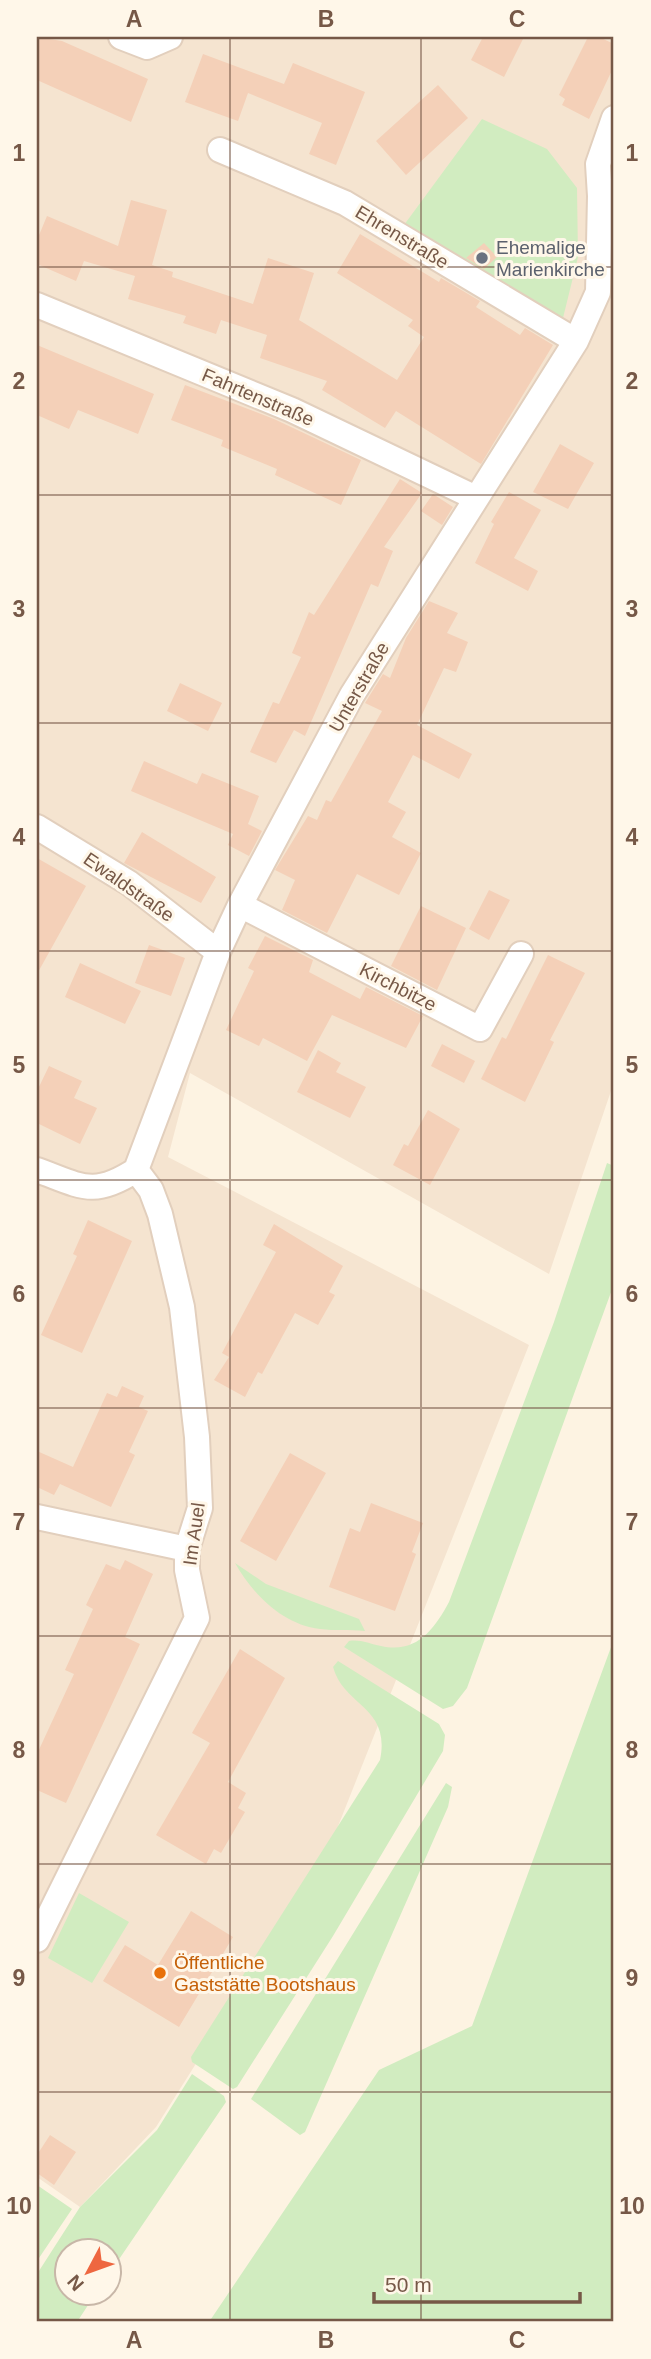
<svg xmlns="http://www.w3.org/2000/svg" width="651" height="2359" font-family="Helvetica,sans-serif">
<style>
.residential{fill:#f5e4d0}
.green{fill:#d1ecc0}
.building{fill:#f4d0b8}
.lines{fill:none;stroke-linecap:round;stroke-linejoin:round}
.street-casing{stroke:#e2cfbd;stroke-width:28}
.street{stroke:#fff;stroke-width:24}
.grid{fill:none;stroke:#765847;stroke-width:2;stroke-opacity:0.55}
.worship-dot{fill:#6b7280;stroke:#fff7e9;stroke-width:2.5}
.food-dot{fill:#e8710a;stroke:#fff7e9;stroke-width:2.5}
.labels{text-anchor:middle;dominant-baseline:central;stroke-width:6;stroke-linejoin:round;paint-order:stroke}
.street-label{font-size:19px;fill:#765847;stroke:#fff7e9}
.worship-label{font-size:19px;fill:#5b616d;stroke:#fff7e9;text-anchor:start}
.food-label{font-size:19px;fill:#c56008;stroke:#fff7e9;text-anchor:start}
.neatline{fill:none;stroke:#765847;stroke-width:2.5}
.grid-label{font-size:23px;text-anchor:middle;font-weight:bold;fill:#765847}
</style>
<rect width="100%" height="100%" fill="#fdf3e2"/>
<!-- residential -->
<path class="residential" d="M37,37h577v1045l-65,192 -359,-201 -22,84 361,188 -204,514 -169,268 -76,80 -43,-30z"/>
<!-- green -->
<path class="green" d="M482,119l65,30 30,39 1,69 -16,65 -158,-97z
M607,1163l7,3v118l-147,404 -14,18 -10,3 -99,-62 5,-6c11,-2 21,3 32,5 35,8 53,-16 68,-44l105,-280z
M235,1563l31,21 93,35 6,12c-16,-2 -30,0 -45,-2 -38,-4 -68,-36 -85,-66z
M614,1639v683h-405l170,-252 93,-44z
M338,1661l101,63 6,11 -2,16 -110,185 -96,151 -4,2 -41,-27 -1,-5 189,-297c11,-54 -36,-53 -47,-93z
M446,1783l6,4 -4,20 -143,325 -5,3 -49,-36z
M79,1893l50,29 -37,61 -44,-25z
M192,2074l32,22 2,6 -117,172 -1,-24h-42v42l30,1 -19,29h-40v-48l43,-67 77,-77z
M37,2185l35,24 -35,52z"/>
<!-- building -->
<path class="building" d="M37,37l25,4 86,38 -17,43 -94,-42z
M483,37h41l-20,40 -33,-17z
M588,37h11l15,7v22l-25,53 -27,-14 3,-6 -6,-4z
M203,54l81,30 9,-21 72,29 -29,73 -27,-11 13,-31 -74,-30 -10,28 -53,-19z
M438,85l30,33 -62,57 -30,-34z
M131,200l36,10 -15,55 21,7 -1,5 81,27 15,-46 46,15 -15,47 98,60 27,-43 -16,-11 5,-6 -76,-47 23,-39 79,48 2,-4 39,23 -4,6 44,28 5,-7 28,17 -72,119 -85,-53 -11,17 -63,-38 5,-9 -67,-23 7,-23 -46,-15 -5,14 -33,-11 3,-7 -58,-17 7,-23 -51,-15 -8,20 -39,-17v-24l10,-24 71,30z
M484,243l13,14 -13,12 -18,-11z
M37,345l117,49 -16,40 -60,-24 -9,19 -32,-14z
M185,385l89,34 87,41 -20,45 -66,-30 2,-6 -56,-23 2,-6 -52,-20z
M560,444l34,19 -26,46 -35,-17z
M400,479l22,14 -38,54 9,4 -15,36 -7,-3 -66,152 -11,-6 -18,33 -26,-11 23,-50 6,2 22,-47 -9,-4 17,-41 5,3z
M509,492l32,18 -27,48 24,13 -10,20 -53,-28 19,-39 -3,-2z
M433,494l20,13 -11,18 -21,-14z
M429,601l29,12 -11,20 21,9 -12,30 -12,-4 -27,57 55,29 -13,25 -46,-24 -25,47 18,10 -14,25 29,16 -22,42 -42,-21 -30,59 -45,-23 13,-30 -20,-10 33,-54 9,4 9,-20 5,2 51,-91 -17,-8 18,-29 7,4 16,-40z
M180,683l42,20 -14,28 -41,-20z
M144,761l53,23 5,-11 57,23 -11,28 14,7 -13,25 -21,-11 5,-11 -102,-43z
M142,832l74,45 -15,26 -77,-40z
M37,858l49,28 -49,88z
M489,890l21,10 -21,40 -20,-11z
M421,906l45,22 -29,62 -46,-24z
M265,936l48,24 -4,12 51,27 6,-12 57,29 -17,32 -74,-33 -25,46 -44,-23 -4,8 -33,-16 28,-59 -6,-3z
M149,945l36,13 -14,38 -36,-13z
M548,955l37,18 -35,67 4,2 -29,60 -44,-23 21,-42 4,2z
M80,963l61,28 -16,33 -60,-27z
M442,1044l33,17 -11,22 -33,-17z
M318,1050l23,13 -5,9 30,15 -16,31 -53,-26z
M49,1066l33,15 -8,17 23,10 -17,36 -43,-21v-32z
M428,1110l32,19 -30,56 -37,-20 11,-21 4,2z
M88,1220l44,21 -50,112 -41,-18 36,-79 -4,-2z
M274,1224l69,42 -14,26 6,3 -17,30 -23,-12 -33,61 -4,-2 -13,25 -31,-17 15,-23 -7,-4 54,-101 -13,-7z
M122,1386l22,10 -5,11 9,4 -19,41 6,3 -24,52 -51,-23 -6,11 -17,-8v-36l36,16 34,-74 10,4z
M290,1453l36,20 -50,88 -36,-20z
M371,1503l52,20 -11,29 4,2 -21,57 -66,-24 21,-59 10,4z
M125,1560l28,14 -28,63 15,7 -74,159 -29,-13v-36l37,-80 -9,-4 28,-61 -7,-4 20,-41 14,6z
M240,1649l45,29 -57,104 18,11 -8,15 7,4 -24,41 -7,-4 -8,15 -50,-29 54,-92 -18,-10z
M191,1911l42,26 -54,90 -76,-46 22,-36 33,20z
M50,2135l26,17 -22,33 -17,-12v-18z"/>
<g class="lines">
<!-- street casing -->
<g class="street-casing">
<path id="street" d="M121,37l26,10 23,-10
M220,150l125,53 231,138
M37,305l255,105 184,88
M37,827l92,56 89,69
M240,905l240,124 41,-75
M37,1170c44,16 56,28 99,0l82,-218 22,-47 112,-210 224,-354 22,-49 2,-96 -2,-32 16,-46
M37,1517l150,32
M37,1940l160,-322 -10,-48v-21l13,-41 -3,-71 -15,-130 -22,-93 -9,-24 -15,-20"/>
</g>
<!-- street -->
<use href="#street" class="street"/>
</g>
<!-- grid -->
<path class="grid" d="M230,37v2285M421,37v2285M37,267h577M37,495h577M37,723h577M37,951h577M37,1180h577M37,1408h577M37,1636h577M37,1864h577M37,2092h577"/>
<!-- markers -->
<circle class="worship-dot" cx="482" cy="258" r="7"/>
<circle class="food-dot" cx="160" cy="1973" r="7"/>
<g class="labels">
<!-- street labels -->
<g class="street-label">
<text transform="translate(402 237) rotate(31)">Ehrenstraße</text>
<text transform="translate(258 397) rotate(23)">Fahrtenstraße</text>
<text transform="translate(359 687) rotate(-60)">Unterstraße</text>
<text transform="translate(129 887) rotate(35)">Ewaldstraße</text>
<text transform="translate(398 987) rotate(27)">Kirchbitze</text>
<text transform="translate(194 1534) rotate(-82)">Im Auel</text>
</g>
<!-- worship labels -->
<g class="worship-label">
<text x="496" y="247">Ehemalige<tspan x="496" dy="22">Marienkirche</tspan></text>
</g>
<!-- food labels -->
<g class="food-label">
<text x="174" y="1962">Öffentliche<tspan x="174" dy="22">Gaststätte Bootshaus</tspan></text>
</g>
</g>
<!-- border -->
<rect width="651" height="2359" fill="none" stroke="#fff7e9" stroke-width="77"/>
<!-- north arrow -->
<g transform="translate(88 2272) rotate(229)"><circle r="33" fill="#fff7e9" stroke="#c8b7a8" stroke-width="2"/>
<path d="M0-5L12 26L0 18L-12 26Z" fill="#ee6740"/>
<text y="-10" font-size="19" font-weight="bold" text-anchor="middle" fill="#765847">N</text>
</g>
<!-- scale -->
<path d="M374 2292v10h206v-10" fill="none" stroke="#765847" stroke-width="3.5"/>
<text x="385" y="2292" font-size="21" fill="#765847" stroke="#fff7e9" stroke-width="5" paint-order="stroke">50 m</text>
<rect x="38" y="38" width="574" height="2282" class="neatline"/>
<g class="grid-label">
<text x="134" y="27">A</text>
<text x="326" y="27">B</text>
<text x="517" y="27">C</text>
<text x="19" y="161">1</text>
<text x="632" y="161">1</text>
<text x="19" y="389">2</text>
<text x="632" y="389">2</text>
<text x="19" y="617">3</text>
<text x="632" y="617">3</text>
<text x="19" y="845">4</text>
<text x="632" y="845">4</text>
<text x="19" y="1073">5</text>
<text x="632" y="1073">5</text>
<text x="19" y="1302">6</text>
<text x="632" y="1302">6</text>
<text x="19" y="1530">7</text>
<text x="632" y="1530">7</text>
<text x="19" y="1758">8</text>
<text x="632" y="1758">8</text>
<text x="19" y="1986">9</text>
<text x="632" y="1986">9</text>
<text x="19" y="2214">10</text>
<text x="632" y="2214">10</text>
<text x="134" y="2348">A</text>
<text x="326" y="2348">B</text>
<text x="517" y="2348">C</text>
</g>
</svg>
